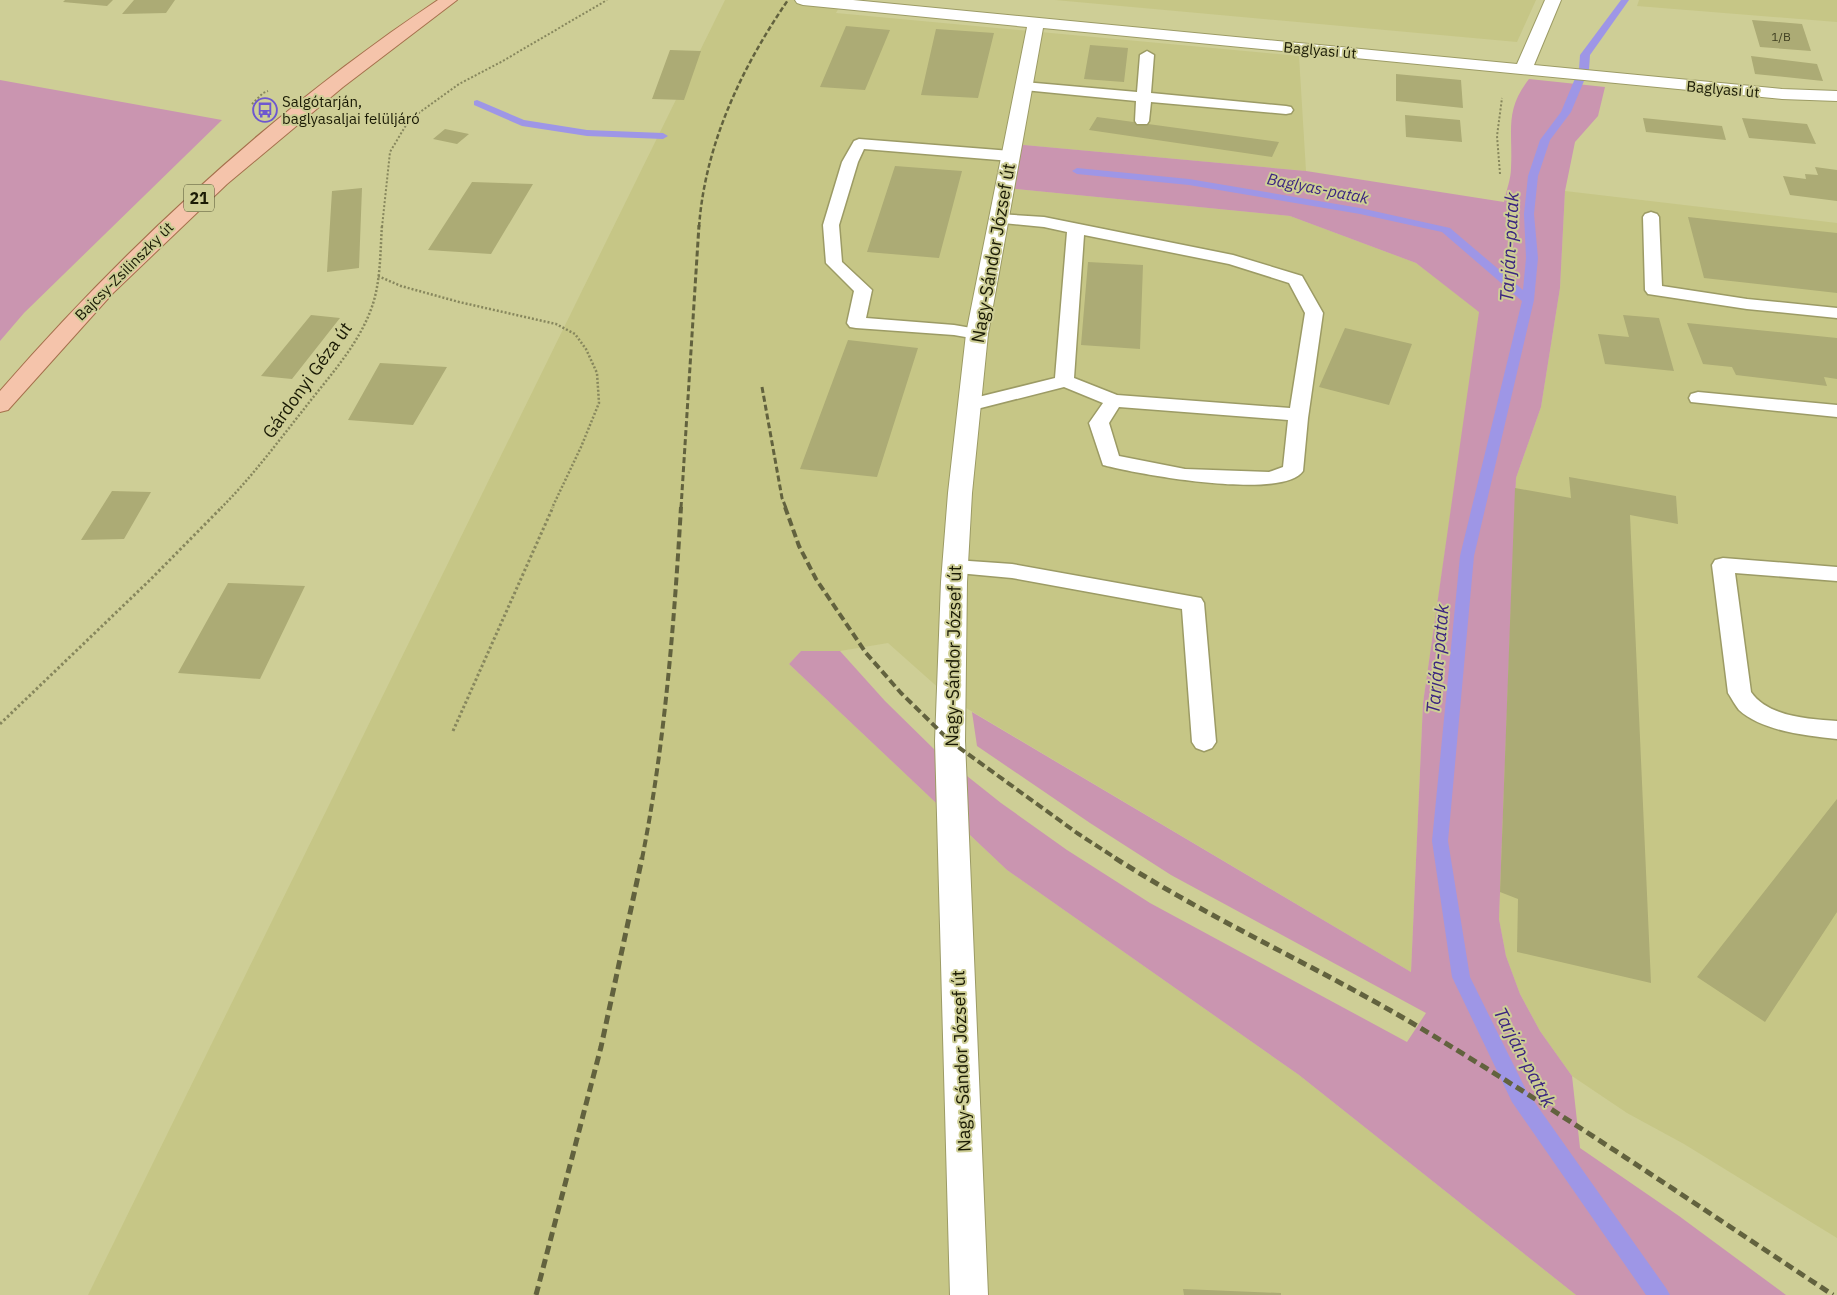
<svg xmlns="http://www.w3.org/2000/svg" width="1837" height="1295" font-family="'IBM Plex Sans',sans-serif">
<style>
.built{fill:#c6c686}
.green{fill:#ca95b0}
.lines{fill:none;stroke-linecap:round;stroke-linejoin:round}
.stream{fill:#9e96e6;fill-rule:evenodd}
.building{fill:#acab75}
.lane-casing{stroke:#9c9b65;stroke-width:3}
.street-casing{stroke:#9c9b65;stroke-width:2}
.primary-casing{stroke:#a5704c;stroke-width:2}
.path-far2{stroke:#87875d;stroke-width:2;stroke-dasharray:2 2;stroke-linecap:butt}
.path-far1{stroke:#87875d;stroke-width:2.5;stroke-dasharray:2 2;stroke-linecap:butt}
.path{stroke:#87875d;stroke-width:3;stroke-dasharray:2.5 2.5;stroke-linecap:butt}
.lane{fill:#fff;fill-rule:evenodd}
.street{fill:#fff;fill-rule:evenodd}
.primary{fill:#f5c4ab;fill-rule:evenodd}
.rail-far3{stroke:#62623e;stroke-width:2.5;stroke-dasharray:5 2.5;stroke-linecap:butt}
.rail-far2{stroke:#62623e;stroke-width:3;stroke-dasharray:6 3;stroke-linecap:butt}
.rail-far1{stroke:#62623e;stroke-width:4;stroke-dasharray:8 4;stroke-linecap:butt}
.rail{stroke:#62623e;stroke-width:5;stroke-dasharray:9 5;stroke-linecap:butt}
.labels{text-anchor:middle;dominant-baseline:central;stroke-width:4;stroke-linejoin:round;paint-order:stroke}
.far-number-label{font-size:12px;fill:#3f3f21}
.far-street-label{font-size:15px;fill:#1b1b05;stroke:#cece96}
.far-poi-label{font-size:15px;fill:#1b1b05;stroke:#cece96;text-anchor:start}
.far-water-label{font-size:16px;font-style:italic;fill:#3b2580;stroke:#cece96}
.shield{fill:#cece96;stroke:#515130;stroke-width:1}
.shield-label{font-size:16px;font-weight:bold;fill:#1b1b05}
.street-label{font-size:18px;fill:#1b1b05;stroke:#cece96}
.water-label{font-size:19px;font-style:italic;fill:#3b2580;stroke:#cece96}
</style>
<rect width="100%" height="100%" fill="#cece96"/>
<!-- built -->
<path class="built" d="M725,0h118l-7,13 463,43 7,115 -293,-27 -7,44 284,28 126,47 64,49 -57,391 -12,269 -460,-273 -63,-56 -48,8h-39l-12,13 218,206 292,205 277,220h-1488z
M1055,0h481l-19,42z
M1639,0h198v22l-200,-16z
M1565,191l272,32v1015l-153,-94 -57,-31 -55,-37 -32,-45 -20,-37 -14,-38 -7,-37 17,-441 25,-71 19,-119z"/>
<!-- green -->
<path class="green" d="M1529,79l76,8 -7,29 -23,26 -10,49 -5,97 -19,119 -25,71 -17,441 7,37 14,38 20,37 32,45 8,72 99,68 107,79h-210l-277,-220 -292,-205 -218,-206 12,-13h39l45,50 53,52 63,50 66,47 83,53 257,139 19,-29 -255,-138 -81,-52 -113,-77 -5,-34 439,260 12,-269 56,-391 -63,-49 -126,-47 -285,-28 8,-44 293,27 198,31c2,-11 7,-23 7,-34 2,-37 -7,-57 18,-89z
M0,80l222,40 -198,193 -24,28z"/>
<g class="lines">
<!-- stream -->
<path class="stream" d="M1621,0h8l-39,55 -1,14 -18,43 -21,28 -12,36 -4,38 4,44 -4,42 -60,256 -26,285 22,136 56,113 140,198 4,7h-24l-134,-193 -60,-125 -20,-136 28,-285 62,-255 -80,-69 -82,-18 -171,-29 -112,-11 -5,-3 5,-3 112,11 171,29 90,20 73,62 3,-32 -2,-44 4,-38 12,-36 21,-28 18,-43 1,-14z
M477,100l47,20 63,10 76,3 5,3 -5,3 -76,-3 -65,-10 -48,-21v-4z"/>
</g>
<!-- building -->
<path class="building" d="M65,0h48l-6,6 -44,-4z
M134,0h41l-9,13 -44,1z
M1752,20l50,4 9,27 -51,-4z
M846,26l44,4 -25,60 -45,-3z
M936,29l58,4 -16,65 -57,-3z
M1090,45l38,3 -4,34 -40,-3z
M670,50l31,1 -17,49 -32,-1z
M1751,56l66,8 6,17 -68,-7z
M1396,74l65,6 2,28 -67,-7z
M1405,115l55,5 2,22 -56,-5z
M1097,117l182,25 -7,15 -183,-27z
M1643,118l79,8 4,14 -80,-8z
M1742,118l65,6 9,20 -67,-6z
M445,129l24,5 -12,10 -24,-5z
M895,166l67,5 -23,87 -72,-6z
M1815,167l22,3v31l-47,-6 -7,-19 23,3 -1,-5 13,1z
M472,182l61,2 -42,70 -63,-4z
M362,188l-3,80 -32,4 5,-81z
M1688,217l149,16v60l-133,-15z
M1088,262l55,3 -3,84 -59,-4z
M311,315l29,3 -48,61 -31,-3z
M1623,315l36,3 15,53 -69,-7 -7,-30 31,3z
M1687,323l150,15v41l-13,-2 3,9 -91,-11 -4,-8 -29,-3z
M1345,328l67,16 -23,61 -70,-18z
M848,340l70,8 -41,129 -77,-8z
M380,363l67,4 -34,58 -65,-5z
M1569,477l107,19 2,28 -48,-9 21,468 -134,-31 1,-53 -18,-7 15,-404 56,10z
M112,491l39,1 -27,47 -43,1z
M228,583l77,3 -45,93 -82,-6z
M1837,799v113l-72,110 -68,-45z
M1183,1289l98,4v2h-97z"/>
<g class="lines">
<!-- lane casing -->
<g class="lane-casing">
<path id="lane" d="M1147,51l7,4 -3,38 135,13 5,1 2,3 -2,3 -5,1 -135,-12 -2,19 -2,3h-10l-2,-3 1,-20 -112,-11 -5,-1 -2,-3 2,-3 5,-1 113,10 3,-37z
M859,139l152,12 5,2 3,3 -3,3 -5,2 -147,-12 -6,13 -19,63 3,37 30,28 -6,28 88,7 29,5 3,4 -3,4 -6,1 -23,-4 -98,-7 -6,-1 -3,-4 7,-32 -28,-28 -3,-38 19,-63 12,-21z
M1651,212l6,2 2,3 3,69 85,13 90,9v10l-90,-9 -99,-15 -3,-4 -2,-73 2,-3z
M999,214l45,3 189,38 69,21 21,37 -15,105 -5,53c-20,30 -167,3 -200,-6l-14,-42 14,-20 -39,-16 -95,24 -7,-2 -3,-4 3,-4 93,-23 12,-146 -23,-5 -51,-5 -2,-3 2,-3zM1084,235l145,29 60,19 16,30 -15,95 -173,-13 -43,-17zM1119,407l169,13 -5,47 -14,5 -84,-3 -66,-13 -10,-33z
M1698,392l139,13v12l-146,-15 -2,-4 2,-4z
M1723,558l114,9v14l-102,-8 16,119c17,25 59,27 86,29v18c-30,-3 -75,-8 -98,-29 -4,-5 -7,-11 -11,-17l-16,-128 3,-5z
M955,560l57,4 189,34 3,5 12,139 -4,6 -8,3 -8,-3 -4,-6 -10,-133 -170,-31 -65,-6 -3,-5 3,-5z"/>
</g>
<!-- street casing -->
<g class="street-casing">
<path id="street" d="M795,0h58l664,64 28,-64h16l-27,65 248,24 55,2v10l-55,-2 -739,-71 -55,306 -16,159 -5,89 -2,159 23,554h-38l-15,-554 6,-159 7,-89 18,-159 61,-307 -224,-22 -6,-2z"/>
</g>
<!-- primary casing -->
<g class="primary-casing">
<path id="primary" d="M438,0h19l-114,87 -116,97 -114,109 -105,117 -8,2v-21c128,-147 276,-283 438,-391z"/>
</g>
<!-- path-far2 -->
<path class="path-far2" d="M252,104l11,-11 5,-2
M1500,174l-3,-38 5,-38
M382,227l8,-75 19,-32 50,-36 42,-22 106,-62"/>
<!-- path-far1 -->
<path class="path-far1" d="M378,276l23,10 58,16 97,22 19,10 11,15 11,24 2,30 -18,44 -29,61
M221,508c30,-30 56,-65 83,-99 23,-30 52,-61 66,-97 11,-27 10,-58 12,-87"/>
<!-- path -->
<path class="path" d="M0,724l151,-145 71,-72
M453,731l100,-224"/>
<!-- lane -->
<use href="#lane" class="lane"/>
<!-- street -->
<use href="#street" class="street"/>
<!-- primary -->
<use href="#primary" class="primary"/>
<!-- rail-far3 -->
<path class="rail-far3" d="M699,227c6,-83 43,-160 89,-227"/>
<!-- rail-far2 -->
<path class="rail-far2" d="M762,387l20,111 4,10
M681,508l18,-283"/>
<!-- rail-far1 -->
<path class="rail-far1" d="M785,507l14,39 17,33 50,74 35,40 49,48 127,92 40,26
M642,859c23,-116 32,-234 39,-352"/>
<!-- rail -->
<path class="rail" d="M1115,858c94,60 196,106 292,162 145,86 285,182 426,275
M536,1295l65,-248 41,-189"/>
</g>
<!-- icons -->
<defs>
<g id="bus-ring" transform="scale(1.25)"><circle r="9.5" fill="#cece96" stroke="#6e57d0" stroke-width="1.5"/><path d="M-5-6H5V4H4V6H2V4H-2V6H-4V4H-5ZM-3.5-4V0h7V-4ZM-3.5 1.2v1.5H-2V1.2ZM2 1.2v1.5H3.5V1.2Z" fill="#6e57d0"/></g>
</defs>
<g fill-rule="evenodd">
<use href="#bus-ring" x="265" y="110"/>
</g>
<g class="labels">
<!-- far-number labels -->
<g class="far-number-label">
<text x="1781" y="36">1/B</text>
</g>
<!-- far-street labels -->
<g class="far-street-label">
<text transform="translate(1320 50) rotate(5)">Baglyasi út</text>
<text transform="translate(1723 89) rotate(5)">Baglyasi út</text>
<text transform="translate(124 271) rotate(-45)">Bajcsy-Zsilinszky út</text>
</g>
<!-- far-poi labels -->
<g class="far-poi-label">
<text x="282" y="101">Salgótarján,<tspan x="282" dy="17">baglyasaljai felüljáró</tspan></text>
</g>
<!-- far-water labels -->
<g class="far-water-label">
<text transform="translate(1318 188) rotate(11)">Baglyas-patak</text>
</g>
<!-- shield labels -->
<rect class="shield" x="184" y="184.5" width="30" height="27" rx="4"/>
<g class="shield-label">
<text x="199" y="198">21</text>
</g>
<!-- street labels -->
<g class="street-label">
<text transform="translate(993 253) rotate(-80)">Nagy-Sándor József út</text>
<text transform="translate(307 380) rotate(-54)">Gárdonyi Géza út</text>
<text transform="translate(953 656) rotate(-89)">Nagy-Sándor József út</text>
<text transform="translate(961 1061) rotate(-92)">Nagy-Sándor József út</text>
</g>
<!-- water labels -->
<g class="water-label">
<text transform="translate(1509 247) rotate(-87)">Tarján-patak</text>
<text transform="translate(1437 659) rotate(-85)">Tarján-patak</text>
<text transform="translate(1525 1057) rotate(62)">Tarján-patak</text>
</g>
</g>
</svg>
